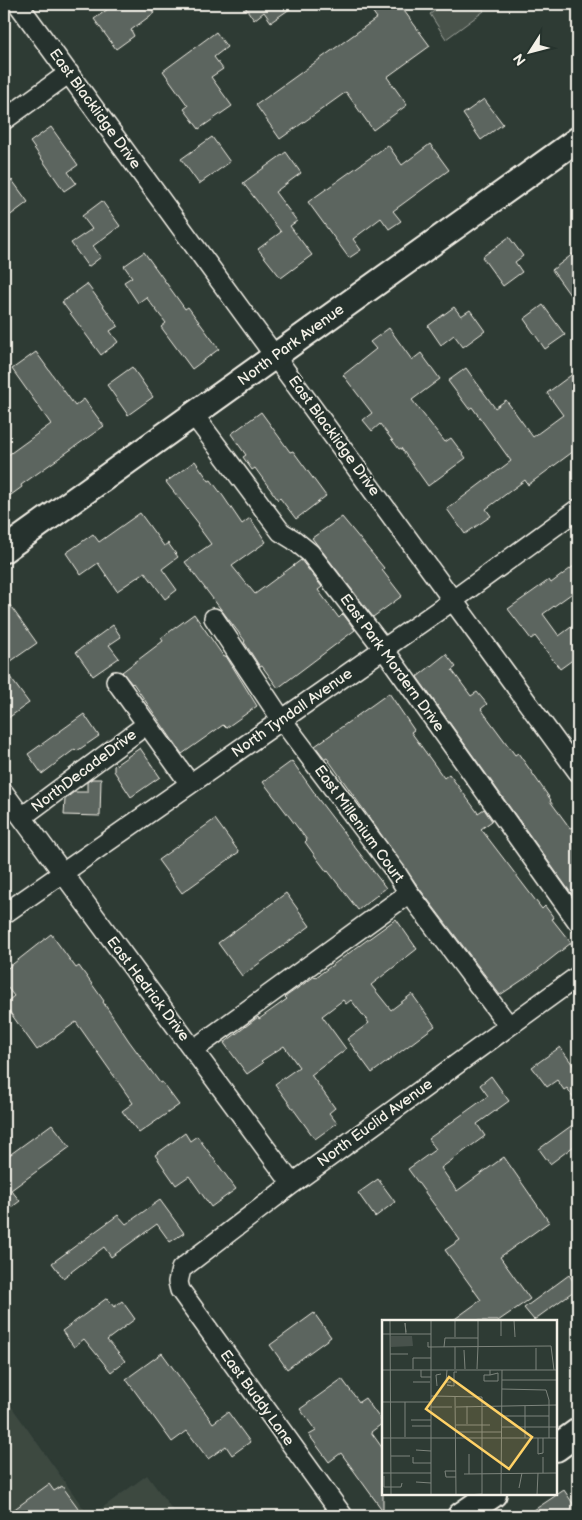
<svg xmlns="http://www.w3.org/2000/svg" width="582" height="1520" font-family="'Balsamiq Sans',sans-serif">
<style>
.built{fill:#3c4841}
.green{fill:#48524c;stroke:#9ea29a}
.building{fill:#5c655e;stroke:#f4f1e8}
.lines{fill:none;stroke-linecap:round;stroke-linejoin:round}
.minor-casing{stroke:#f4f1e8;stroke-width:22}
.tertiary-casing{stroke:#f4f1e8;stroke-width:28}
.secondary-casing{stroke:#f4f1e8;stroke-width:30}
.minor{stroke:#26332d;stroke-width:19}
.tertiary{stroke:#26332d;stroke-width:24}
.secondary{stroke:#26332d;stroke-width:26}
.labels{text-anchor:middle;dominant-baseline:central;stroke-width:4;stroke-linejoin:round;paint-order:stroke}
.street-label{font-size:15px;fill:#f4f1e8;stroke:#26332d}
.inset-road{fill:none;stroke:#7d847c;stroke-width:1}
.view{fill:#ffd166;fill-opacity:0.15;stroke:#ffd166;stroke-width:2.5}
.inset-edge{fill:none;stroke:#f4f1e8;stroke-width:2.5}
</style>
<rect width="100%" height="100%" fill="#2e3b34"/>
<filter id="ink" filterUnits="userSpaceOnUse"><feTurbulence type="fractalNoise" baseFrequency=".02" numOctaves="2"/><feDisplacementMap in="SourceGraphic" scale="10" xChannelSelector="R" yChannelSelector="G"/><feConvolveMatrix kernelMatrix="1 2 1 2 8 2 1 2 1" color-interpolation-filters="sRGB"/></filter>
<g filter="url(#ink)">
<!-- built -->
<path class="built" d="M4,1396l85,120h-85z
M147,1475l30,41h-86z"/>
<!-- green -->
<path class="green" d="M445,4h35l4,7 -38,28 -16,-25z"/>
<!-- building -->
<path class="building" d="M115,4h33l6,9 -23,17 3,6 -18,13 -22,-30z
M243,4h54l-26,18 -7,-10 -10,8z
M367,4h32l31,42 -43,31 20,28 -34,25 -27,-38 -66,47 -24,-34 121,-87z
M216,32l11,15 -13,10 9,12 -12,8 21,29 -33,23 -15,-20 4,-3 -25,-35z
M484,99l19,25 -22,16 -18,-26z
M51,127l27,38 -10,7 8,11 -12,8 -34,-49z
M212,137l18,25 -31,22 -18,-25z
M430,144l19,26 -56,41 8,10 -12,8 -8,-11 -28,21 8,11 -12,8 -41,-56 80,-57 14,20z
M286,152l15,21 -26,19 22,29 -7,5 22,29 -31,23 -23,-29 23,-17 -38,-49z
M12,180l16,22 -24,18v-34z
M102,201l18,25 -27,20 8,11 -13,10 -17,-24 21,-14 -10,-13z
M509,237l14,19 -8,6 7,10 -19,14 -21,-29z
M578,250v56l-26,-36z
M144,252l41,57 3,-2 31,42 -27,20 -31,-42 5,-4 -20,-26 -8,6 -14,-21 8,-5 -8,-11z
M87,284l31,42 -8,5 8,11 -17,13 -39,-53z
M543,305l22,30 -20,14 -21,-30z
M454,307l7,9 9,-6 15,21 -22,16 -9,-12 -13,10 -13,-19z
M389,328l23,32 9,-7 19,26 -28,21 33,42 6,-4 15,20 -38,28 -27,-38 -2,1 -19,-25 -8,7 -9,-11 9,-7 -29,-38 33,-26 -6,-7z
M36,352l39,54 9,-7 20,27 -83,59 1,2 -18,13v-42l47,-34 -39,-55z
M132,367l21,30 -25,18 -21,-30z
M466,368l29,40 11,-8 27,37 30,-22 -16,-22 31,-23v78l-50,37 -3,-5 -39,29 5,7 -26,18 -18,-25 64,-48 -39,-54 -3,2 -21,-28z
M261,412l29,40 3,-1 33,45 -30,23 -16,-21 -2,2 -23,-32 -3,2 -9,-13 3,-2 -15,-21z
M195,461l14,20 2,-1 12,16 19,28 8,-6 16,24 -34,24 23,28 46,-34 21,27 -4,3 21,28 4,-4 12,16 -77,58 -16,-22 -2,1 -16,-25 1,-1 -60,-79 26,-18 -14,-19 2,-1 -33,-42z
M140,513l24,33 4,-3 10,14 -16,12 15,21 -12,9 -20,-27 -28,19 -19,-28 -17,12 -15,-22 27,-19 6,8z
M342,517l42,51 -2,2 20,26 -29,21 -61,-79z
M578,563v26l-35,25 16,22 19,-14v34l-18,13 -25,-33 -4,3 -23,-30 41,-29 2,3z
M4,597l33,46 -33,23z
M194,614l30,43 2,-1 31,50 -31,22 -3,-3 -41,29 -49,-71 -1,1 -10,-12 41,-31 -2,-3z
M113,625l8,12 -12,8 10,13 -26,18 -17,-24z
M446,654l10,13 -4,3 19,26 6,-4 10,12 -6,5 34,46 3,-2 10,14 23,33 -1,1 20,27 3,-1 5,7v69l-161,-226z
M4,669l25,34 -25,18z
M389,693l25,37 -3,2 33,46 5,-4 29,39 6,-4 8,12 -11,8 61,80 3,-3 9,12 -2,1 19,24 -38,30 -33,22 -81,-107 -92,-130 -2,1 -10,-13z
M84,714l15,22 -22,15 -2,-2 -33,25 -14,-20z
M140,748l20,29 -29,20 -17,-26v-5z
M292,761l24,34h-1l71,93 -28,22 -30,-39 -1,1 -9,-12 -13,-18 2,-2 -44,-58z
M92,779h9l-1,37 -36,-1 1,-16 9,-7h13v-10z
M215,819l24,33 -57,41 -24,-33z
M286,893l24,33 -68,50 -24,-33z
M396,919l21,30 -46,36 20,25 21,-16 23,32 -63,47 -25,-34 22,-16 -18,-23 -5,4 -3,-4 -21,16 24,33 -35,26 24,33 -6,5 8,10 -22,16 -40,-55 24,-17 -15,-21 -23,15 2,2 -16,11 -23,-31 34,-26 1,2 28,-20 -2,-2 30,-21 1,1z
M51,934l25,34 3,-2 25,35 -1,1 26,39 31,42 2,-1 17,23 -40,28 -17,-22 11,-8 -57,-81 -39,28 -33,-46 10,-8 -10,-13v-12z
M560,1047l18,25v32l-11,-16 -3,2 -7,-10 -10,7 -15,-20z
M491,1076l18,25 -32,23 8,12 -44,32 16,23 47,-34 45,65 -49,35 30,42 -32,22h-46l29,-21 -36,-50 15,-10 -52,-71 28,-20 -8,-10 60,-43 -8,-11z
M578,1121v22l-28,21 -11,-15z
M52,1124l18,23 -59,43 9,11 -16,12v-54z
M185,1133l5,8 7,-5 39,53 -25,18 -22,-31 -13,9 -21,-30z
M378,1179l17,23 -20,15 -17,-24z
M160,1200l24,33 -14,9 -13,-18 -46,33 -7,-10 -41,31 -11,-15 66,-48 8,9z
M569,1275l9,13 -44,32 -10,-12z
M107,1298l7,9 8,-6 13,18 -28,21 18,21 -14,11 -27,-33 -10,8 -12,-16z
M314,1313l17,24 -44,32 -17,-24z
M162,1353l51,70 15,-11 22,30 -18,13 -6,-9 -18,13 -21,-28 -15,11 -46,-63z
M342,1379l17,23 6,-4 18,25 -12,9 12,17v62l-42,-58 -12,9 -20,-27 7,-4 -16,-22z
M49,1484l5,7 8,-5 22,30h-79z
M564,1490l14,21v5h-53z"/>
<g class="lines">
<!-- minor casing -->
<g class="minor-casing">
<path id="minor" d="M18,4l560,768
M4,120l65,-47
M193,414l88,118 13,8 16,13 73,95 195,274
M214,618l68,102 113,151 14,22 100,133
M116,681l74,103
M4,793l288,391
M22,817l125,-93
M4,914l448,-313 126,-92
M193,1050l216,-157
M343,1516l-163,-226 -2,-8 3,-13 111,-85 286,-208"/>
</g>
<!-- tertiary casing -->
<g class="tertiary-casing">
<path id="tertiary" d="M4,550l574,-411"/>
</g>
<!-- secondary casing -->
<g class="secondary-casing">
<path id="secondary" d="M556,1448l22,-16
M461,1516l32,-22"/>
</g>
<!-- minor -->
<use href="#minor" class="minor"/>
<!-- tertiary -->
<use href="#tertiary" class="tertiary"/>
<!-- secondary -->
<use href="#secondary" class="secondary"/>
</g>
</g>
<g class="labels">
<!-- street labels -->
<g class="street-label">
<text transform="translate(95 109) rotate(54)">East Blacklidge Drive</text>
<text transform="translate(291 345) rotate(-36)">North Park Avenue</text>
<text transform="translate(334 436) rotate(54)">East Blacklidge Drive</text>
<text transform="translate(392 663) rotate(54)">East Park Mordern Drive</text>
<text transform="translate(292 713) rotate(-35)">North Tyndall Avenue</text>
<text transform="translate(84 771) rotate(-37)">NorthDecadeDrive</text>
<text transform="translate(359 824) rotate(54)">East Millenium Court</text>
<text transform="translate(148 989) rotate(53)">East Hedrick Drive</text>
<text transform="translate(375 1123) rotate(-36)">North Euclid Avenue</text>
<text transform="translate(257 1398) rotate(54)">East Buddy Lane</text>
</g>
</g>
<!-- overview -->
<g transform="translate(382 1320)">
<rect width="175" height="175" fill="#2e3b34"/>
<path d="M9,16h21l1,10 -22,1z" fill="#48524c"/>
<path class="inset-road" d="M8,0l1,175M49,0v175M73,0v17M96,0v26M132,0l1,17M24,12l-1,-9 1,11M0,14h49M119,16v-16M46,22v5l123,-1 3,24M62,27l1,-9h33M73,27v22M82,30l1,19M8,34h18M31,49v-11h18M95,49l1,-23M0,50h175M39,50v7h10M65,50l-1,12h5M108,50v5h-6v6h14v-8l-8,2M154,50v-22M120,60h54M31,62h17M55,66l-1,-11 5,-1M70,66l-5,-1 7,1v-14h3M120,69l44,1 3,10v38M49,76l51,1v98M73,77l1,98M0,82h49M23,82v35M49,87h21M74,87l101,-2M120,96h47M29,100h20M85,104v-18M74,105h34M30,106h19M120,107h55M74,112h46M0,118h175M143,118v-32M156,118v16l5,-1v-15M34,130l15,1M9,136h19M31,137v6h18M74,151h-11l1,6h10M0,153h49M161,153v-16M82,154l93,-1M87,154v-20M2,156v11h17l1,-4M34,162l15,1M137,168l3,-15M84,175l16,-1M119,175l1,-125M155,175l1,-22"/>
<path class="view" d="M67,57l83,60 -23,32 -83,-60z"/>
<rect width="175" height="175" class="inset-edge"/>
</g>
<!-- margin -->
<rect width="582" height="1520" fill="none" stroke="#26332d" stroke-width="20"/>
<rect x="10" y="10" width="562" height="1500" fill="none" stroke="#f4f1e8" stroke-width="2" filter="url(#ink)"/>
<!-- north arrow -->
<g transform="translate(530 52) rotate(234)" stroke="#26332d" stroke-width="4" paint-order="stroke">
<path d="M0-4L9 19L0 12L-9 19Z" fill="#f4f1e8"/>
<text y="-8" font-size="14" font-weight="bold" text-anchor="middle" fill="#f4f1e8">N</text>
</g>
</svg>
